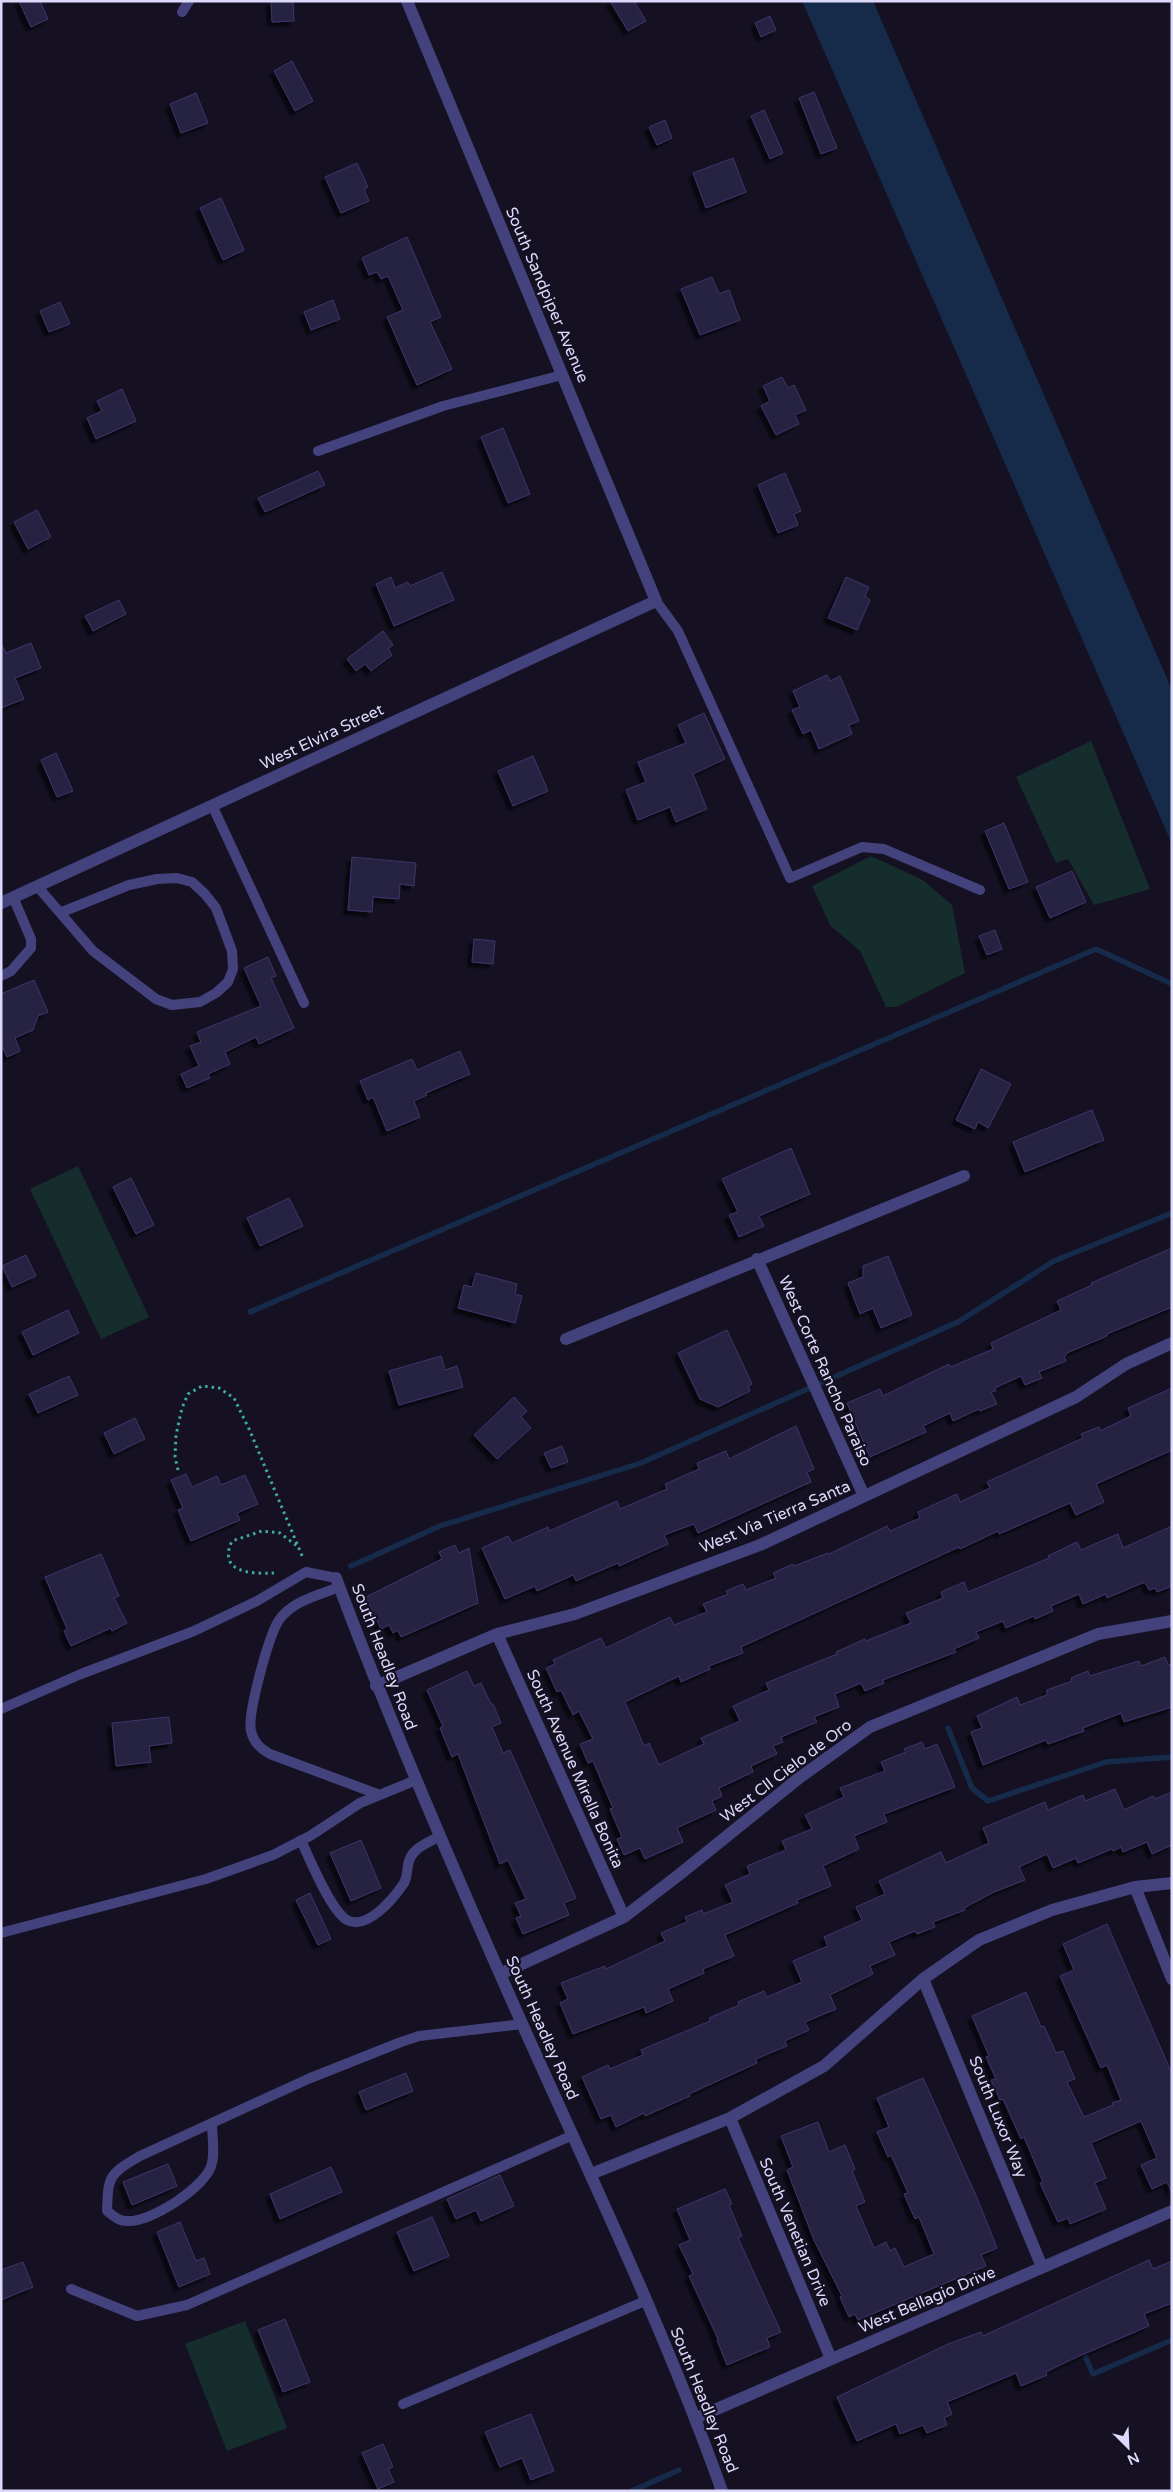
<svg xmlns="http://www.w3.org/2000/svg" width="1173" height="2492" font-family="'Varela Round',sans-serif">
<style>
.green{fill:#152d2c}
.water{fill:#162a49}
.lines{fill:none;stroke-linecap:round;stroke-linejoin:round}
.stream{stroke:#162a49;stroke-width:5.5}
.building{fill:#272042;stroke:#3f356b;filter:url(#shadow)}
.path{stroke:#3ea9a2;stroke-width:3;stroke-dasharray:2.5 4;stroke-linecap:butt}
.service{stroke:#44427d;stroke-width:10}
.minor{stroke:#44427d;stroke-width:12}
.labels{text-anchor:middle;dominant-baseline:central;stroke-width:4.5;stroke-linejoin:round;paint-order:stroke}
.street-label{font-size:16px;fill:#dcd9fa;stroke:#151123}
</style>
<defs>
<filter id="shadow"><feDropShadow dx="-4.5" dy="4.5" stdDeviation="1" flood-color="#0009"/></filter>
</defs>
<rect width="100%" height="100%" fill="#151123"/>
<!-- green -->
<path class="green" d="M1091,741l59,148 -56,16 -26,-46 -12,4 -40,-86z
M871,856l52,24 29,25 13,68 -69,34h-10l-26,-56 -30,-26 -18,-39z
M78,1166l71,151 -48,22 -71,-150z
M245,2321l42,107 -60,23 -42,-107z"/>
<!-- water -->
<path class="water" d="M802,1h71l299,689v154z"/>
<g class="lines">
<!-- stream -->
<path class="stream" d="M250,1312l846,-363 76,35
M351,1566l89,-40 201,-63 317,-141 96,-61 118,-48
M948,1728l24,60 16,13 118,-39 66,-5
M1082,2349l11,25 79,-34
M632,2491l47,-21"/>
</g>
<!-- building -->
<path class="building" d="M19,1h21l8,18 -17,8z
M271,1h22l1,20 -22,1z
M610,1h24l12,20 -18,10z
M770,16l6,14 -15,7 -6,-14z
M292,61l21,40 -18,10 -21,-40z
M814,92l23,56 -16,6 -22,-56z
M196,93l12,30 -27,10 -11,-29z
M764,110l19,43 -13,6 -19,-43z
M665,120l7,18 -15,7 -8,-18z
M733,158l13,34 -40,16 -13,-35z
M357,163l11,24 -4,2 5,12 -28,12 -16,-36z
M221,198l23,52 -21,10 -23,-52z
M407,237l34,80 -11,5 22,47 -35,16 -30,-68 16,-7 -15,-34 -7,3 -4,-7 -8,3 -7,-17z
M712,277l7,17 10,-4 11,30 -40,15 -19,-46z
M333,300l7,19 -29,11 -7,-18z
M60,302l10,22 -21,8 -9,-21z
M782,377l6,11 6,-3 12,25 -11,5 4,9 -23,11 -15,-29 9,-5 -7,-15z
M122,389l14,32 -40,18 -9,-21 15,-7 -5,-10z
M503,428l27,66 -22,9 -27,-66z
M318,471l7,14 -60,27 -7,-14z
M785,473l16,38 -7,3 4,11 -20,8 -20,-48z
M37,510l14,27 -23,12 -14,-27z
M442,572l12,28 -60,26 -18,-42 15,-7 4,11 13,-6 2,4z
M846,577l23,10 -4,9 5,4 -13,30 -29,-12z
M119,600l7,14 -33,17 -8,-15z
M383,631l10,14 -5,4 4,6 -21,16 -6,-7 -9,7 -9,-12z
M31,643l10,25 -26,10 9,21 -23,9v-64l5,9z
M827,675l3,6 10,-5 19,45 -10,4 3,9 -33,15 -8,-19 -8,4 -11,-24 8,-3 -7,-16z
M704,713l21,46 -32,15 14,35 -31,13 -6,-15 -32,13 -12,-30 20,-8 -8,-20 48,-19 -8,-18z
M56,753l17,38 -16,6 -16,-37z
M533,756l15,35 -35,15 -15,-35z
M1004,823l24,59 -19,7 -24,-58z
M352,857l64,6 -2,23 -14,-2 -1,15 -26,-2 -1,15 -24,-2z
M1072,871l14,31 -36,16 -14,-31z
M995,930l7,19 -15,6 -8,-19z
M474,939l21,2 -2,23 -21,-2z
M268,957l8,19 -5,2 23,50 -35,16 -3,-7 -31,15 5,12 -22,10 2,4 -23,10 -6,-14 18,-8 -9,-20 11,-4 -4,-10 64,-26 -17,-38z
M34,980l14,32 -10,4 -5,14 -18,8 5,13 -13,6 -6,-13v-50z
M460,1051l10,23 -44,19 1,2 -13,6 6,16 -33,14 -14,-34 -5,3 -8,-19 52,-22 5,11z
M981,1069l30,15 -23,44 -10,-6 -3,7 -19,-9z
M1092,1110l12,30 -79,32 -12,-30z
M791,1148l19,46 -51,22 5,10 -25,11 -10,-22 9,-3 -16,-33z
M131,1178l23,47 -18,9 -23,-47z
M289,1198l14,28 -43,20 -13,-28z
M1172,1248v59l-65,27v2l-40,17 -3,4 2,4 -27,11 3,6 -17,7 -4,-9 -26,12 1,3 -5,1 6,12 -17,7 -1,-2 -26,12 -3,-8 -27,13 3,6 -56,25 -23,-54 33,-14 3,7 66,-32 2,3 42,-18 -2,-6 70,-33 -4,-9 35,-16 -1,-2z
M26,1255l10,21 -24,11 -10,-21z
M888,1256l24,59 -31,13 -8,-20 -13,6 -12,-31 15,-6v-11z
M476,1273l41,11 -2,10 7,2 -7,27 -57,-15 6,-23 8,2z
M68,1310l11,23 -46,22 -11,-23z
M727,1330l25,54 -4,2 2,5 -32,16 -18,-8 -22,-46z
M441,1356l4,14 12,-4 6,21 -64,18 -10,-34z
M69,1376l9,19 -40,18 -9,-19z
M1172,1388v62l-76,34 8,18 -28,13 -6,-12 -71,31 -1,-3 -38,18 -1,-2 -218,100 2,6 -34,13 1,3 -29,13 -2,-6 -54,26 19,44 5,-3 10,22 45,-21 -3,-6 39,-17 -7,-15 36,-16 -3,-7 71,-29 -1,-2 29,-13 1,2 45,-18 -5,-10 37,-15 -2,-6 23,-10 4,10 81,-34 -1,-2 29,-14 4,8 37,-16 5,14 49,-22v60l-15,6 -2,-4 -6,2 -4,-8 -38,16 -1,-4 -23,10 -4,-10 -28,12 2,5 -18,8 -1,-3 -28,12 -3,-7 -27,11 3,6 -25,11 2,3 -73,28 1,3 -19,8 -4,-8 -26,11 4,13 -25,10 3,5 -36,15 2,5 -10,4 4,8 -26,12 2,6 -34,16 3,8 -10,5 4,9 -39,18 6,14 -38,17 -5,-11 -16,7 -7,-16 5,-2 -12,-28 3,-1 -20,-47 -5,2 -8,-19 13,-5 -14,-28 -6,4 -12,-25 -4,2 -11,-24 9,-4 -2,-4 48,-22 5,10 64,-31 4,8 33,-13 -4,-8 25,-10 -2,-3 17,-7 3,6 30,-12 -3,-5 20,-9 1,2 34,-13 1,1 58,-28 3,5 30,-13 -2,-6 39,-18 3,8 30,-14 -3,-6 96,-44 -2,-4 18,-7 1,4 31,-15 -3,-8z
M514,1397l13,14 -6,6 10,11 -34,31 -23,-24z
M135,1418l10,21 -31,15 -10,-21z
M796,1426l18,43 -7,3 4,10 -113,51 -4,-9 -30,11 4,9 -49,22 -1,-3 -42,18 -3,-6 -36,16 -2,-5 -30,13 -23,-51 26,-12 4,7 36,-16 1,4 68,-30 3,8 47,-20 -2,-5 34,-15 -2,-6 29,-12 3,8z
M562,1446l6,16 -17,6 -7,-15z
M186,1474l6,13 25,-11 4,9 24,-10 13,29 -21,9 3,7 -49,21 -13,-31 5,-2 -12,-28z
M455,1545l4,8 10,-5 9,55 -77,34 -3,-7 -5,3 -4,-8 -8,4 -15,-32 76,-38 -3,-7z
M101,1554l18,42 -5,2 13,25 -15,8 -1,-3 -40,18 -7,-15 3,-2 -22,-52z
M1165,1657l3,8 4,-1v43l-48,15 -3,-9 -38,15 1,3 -36,13 -2,-4 -63,25 -12,-33 11,-4 -5,-12 40,-19 3,8 27,-10v-5l25,-9 -1,-3 17,-7 2,5 49,-15 2,5z
M467,1671l7,15 7,-3 10,21h2l8,19 -9,4 11,26 7,-3 66,148 -12,5 5,12 -46,19 -7,-16 5,-2 -6,-13 11,-4 -18,-39 -8,4 -42,-110 -6,3 -12,-29 3,-2 -16,-36z
M169,1717l3,26 -23,3 2,16 -35,4 -4,-43z
M922,1742l3,7 12,-5 18,43 -71,27 3,8 -33,14 5,13 -36,17 8,20 -34,14 1,3 -73,32 9,21 -31,13 1,4 -36,16 5,12 -27,12 -2,-6 -71,27 -13,-31 8,-4 -7,-16 44,-17 1,3 59,-28 -4,-8 26,-11 -2,-5 17,-7 1,4 30,-12 -8,-17 25,-11 -3,-8 39,-16 -4,-9 30,-12 -7,-14 39,-18 -4,-9 45,-17 -4,-9 25,-10 -2,-3z
M1115,1789l9,21 29,-14 2,3 17,-7v53l-20,9 -5,-12 -24,10 -2,-5 -8,4 -1,-2 -34,14 -2,-5 -23,10 -6,-14 -28,13 6,13 -31,12 -30,16 1,2 -32,12 2,5 -18,7 -2,-3 -26,11 6,13 -25,11 3,8 -43,21 6,14 -31,13 4,8 -24,11 2,5 -31,13 1,4 -68,31 1,2 -45,20 -1,-3 -28,14 -5,-12 -10,4 -19,-42 26,-12 2,4 33,-14 -2,-5 69,-29 -1,-3 30,-13 -1,-3 26,-11 3,6 35,-15 -9,-21 35,-15 -4,-9 38,-17 -6,-13 29,-13 -6,-13 62,-29 5,11 43,-20 -6,-15 62,-26 3,8 35,-15 2,6z
M361,1840l20,48 -30,13 -21,-48z
M310,1893l21,46 -13,6 -22,-45z
M1107,1924l65,150v119l-5,-11 -15,7 -11,-24 16,-7 -16,-37 -50,22 15,35 -11,5 11,26 -36,15 -2,-6 -10,4 -18,-39 3,-1 -19,-45 -3,2 -18,-40 -3,1 -9,-20 5,-1 -10,-22 3,-1 -17,-40 54,-24 15,35 3,-1 12,27 7,-2 12,28 -8,3 17,35 29,-12 -1,-2 9,-3 -14,-35 -6,3 -41,-92 14,-6 -11,-26z
M406,2073l7,18 -47,19 -7,-18z
M923,2078l55,122 19,48 -16,7 5,11 -128,54 -3,-6 -6,3 -9,-20 2,-1 -28,-56 -27,-70 6,-3 -12,-31 37,-14 11,30 16,-7 10,24 -3,2 13,31 -9,4 18,42 12,-6 4,9 5,-3 9,19 30,-13 -15,-37 -4,2 -11,-25 4,-1 -17,-38 -3,2 -11,-25 12,-5 -12,-29z
M168,2164l9,22 -45,19 -9,-23z
M331,2167l11,25 -62,27 -10,-25z
M500,2175l14,31 -33,15 -5,-11 -20,9 -9,-20z
M725,2189l7,15 -3,1 13,31 -4,2 43,94 -14,6 3,9 -43,18 -10,-25 1,-1 -29,-63 4,-2 -14,-29 11,-5 -13,-31z
M432,2217l17,39 -35,15 -17,-39z
M180,2222l16,39 8,-3 6,16 -31,13 -22,-55z
M1149,2260l4,9 19,-8v42l-28,11 5,12 -72,31 -31,15 1,3 -26,11 -5,-13 -69,29 5,12 -8,4 3,7 -20,8 -4,-8 -23,9 -4,-10 -39,17 -20,-44 111,-53 33,-12 2,4z
M23,2262l10,25 -32,13v-30z
M285,2319l25,63 -27,10 -25,-62z
M531,2414l23,57 -23,9 -9,-22 -22,9 -15,-35z
M383,2444l10,23 -5,2 6,13 -16,7 -16,-36z"/>
<g class="lines">
<!-- path -->
<path class="path" d="M178,1470l-3,-13 1,-22 6,-27 6,-14 14,-8 17,2 15,10 16,33 53,127
M274,1573c-22,1 -57,0 -42,-32l30,-10 18,2 17,13"/>
<!-- service -->
<path class="service" d="M182,12l7,-11
M318,451l125,-45 119,-31
M656,601l22,30 112,247 72,-31 22,2 96,41
M212,805l92,198
M37,886l56,65 63,48 16,6 28,-3 16,-9 12,-11 5,-13 -1,-18 -16,-43 -11,-14 -13,-12 -15,-4 -20,1 -28,6 -67,27
M1,976l10,-5 20,-23v-9l-18,-42
M339,1587c-20,8 -47,14 -60,33 -10,15 -32,94 -28,111 3,12 9,17 19,23l110,41
M1,1709l80,-35 113,-43 63,-30 49,-29 30,6
M301,1840c8,18 30,71 46,80 20,11 47,-22 57,-37 3,-5 3,-12 4,-18 3,-17 18,-21 32,-29
M1,1933l205,-54 67,-24 37,-19 50,-33 56,-23
M212,2124c0,12 3,27 0,39 -4,23 -62,60 -85,58 -9,0 -13,-5 -20,-10 1,-35 2,-37 33,-55l168,-77 93,-37 18,-6 104,-12
M71,2289l66,27 50,-11 386,-170
M403,2404l242,-103"/>
<!-- minor -->
<path class="minor" d="M1,903l655,-302 -249,-600
M757,1259l107,237
M566,1339l398,-163
M336,1578c50,134 106,265 164,396 75,171 159,340 222,517
M497,1634l127,283
M376,1686l121,-52 78,-20 185,-69 316,-148 50,-33 46,-21
M1135,1887l37,92
M500,1974l124,-57 56,-43 119,-96 71,-51 228,-93 74,-13
M923,1979l119,288
M730,2118l101,241
M591,2174l139,-56 94,-52 99,-87 56,-39 73,-30 83,-23 37,-4
M696,2418l476,-207"/>
</g>
<g class="labels">
<!-- street labels -->
<g class="street-label">
<text transform="translate(547 295) rotate(67)">South Sandpiper Avenue</text>
<text transform="translate(322 737) rotate(-25)">West Elvira Street</text>
<text transform="translate(825 1371) rotate(66)">West Corte Rancho Paraiso</text>
<text transform="translate(775 1517) rotate(-23)">West Via Tierra Santa</text>
<text transform="translate(384 1657) rotate(69)">South Headley Road</text>
<text transform="translate(575 1769) rotate(66)">South Avenue Mirella Bonita</text>
<text transform="translate(786 1771) rotate(-37)">West Cll Cielo de Oro</text>
<text transform="translate(542 2028) rotate(66)">South Headley Road</text>
<text transform="translate(998 2117) rotate(68)">South Luxor Way</text>
<text transform="translate(795 2232) rotate(67)">South Venetian Drive</text>
<text transform="translate(927 2300) rotate(-23)">West Bellagio Drive</text>
<text transform="translate(704 2400) rotate(68)">South Headley Road</text>
</g>
</g>
<!-- border -->
<rect width="1173" height="2492" fill="none" stroke="#dcd9fa" stroke-width="5"/>
<!-- north arrow -->
<g transform="translate(1128 2447) rotate(156)" stroke="#151123" stroke-width="4" paint-order="stroke">
<path d="M0-4L9 19L0 12L-9 19Z" fill="#dcd9fa"/>
<text y="-8" font-size="14" font-weight="bold" text-anchor="middle" fill="#dcd9fa">N</text>
</g>
</svg>
